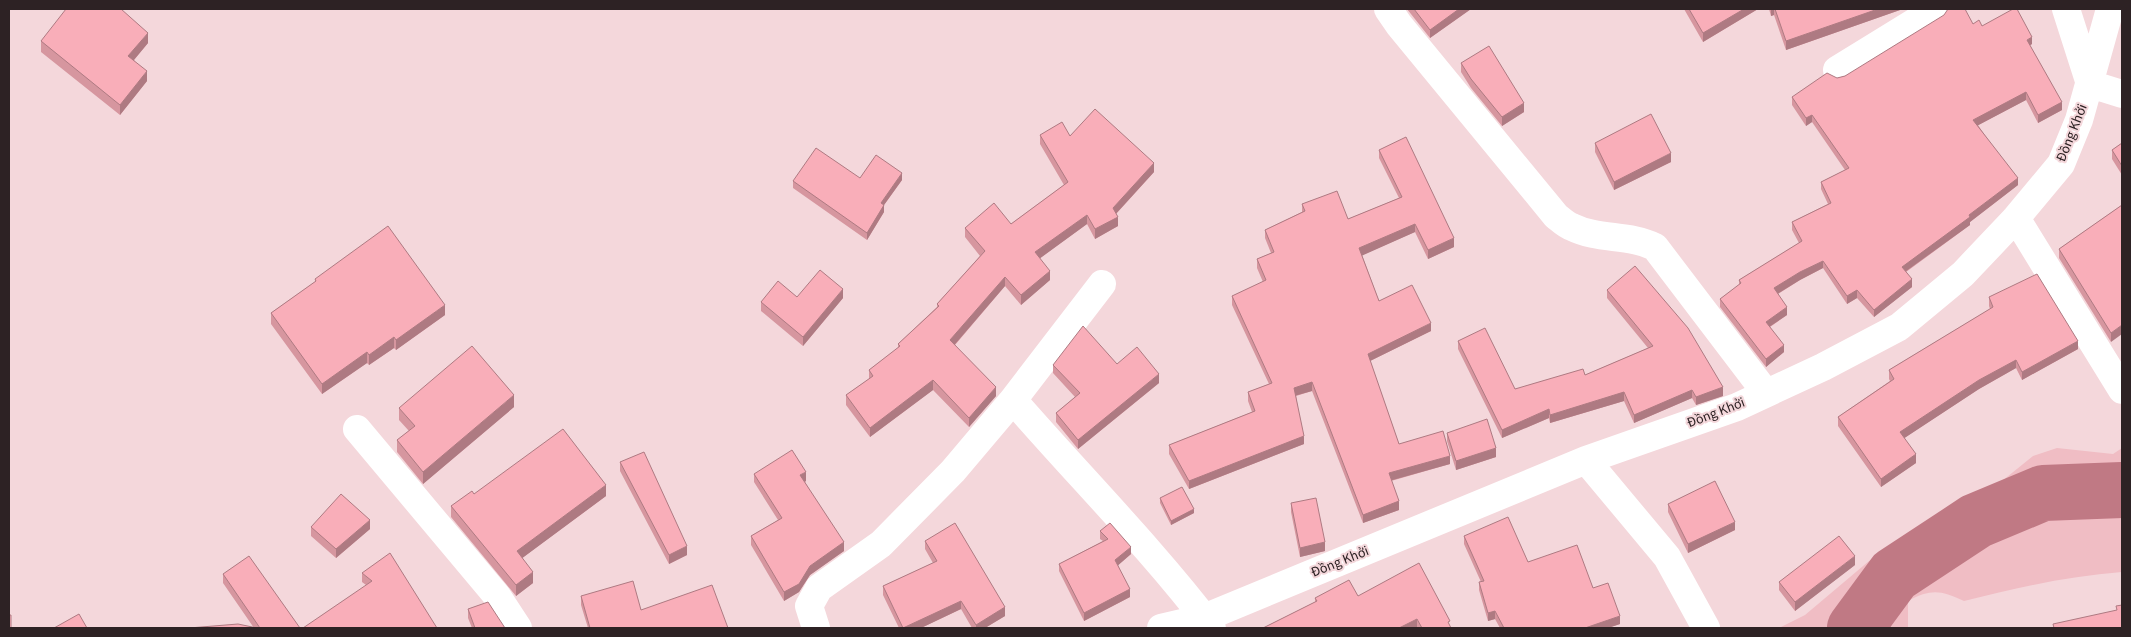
<svg xmlns="http://www.w3.org/2000/svg" width="2131" height="637" font-family="'Source Sans 3',sans-serif">
<style>
.green{fill:#f0bdc4}
.lines{fill:none;stroke-linecap:round;stroke-linejoin:round}
.river{stroke:#c07984;stroke-width:56}
.minor{stroke:#fff;stroke-width:28}
.wall{fill:#d6969f}
.shaded-wall{fill:#ae7a82}
.building{fill:#f9aeb9;stroke:#ae7a82}
.labels{text-anchor:middle;dominant-baseline:central;stroke-width:4;stroke-linejoin:round;paint-order:stroke}
.street-label{font-size:14px;fill:#2d2224;stroke:#f4d7db}
</style>
<rect width="100%" height="100%" fill="#f4d7db"/>
<!-- green -->
<path class="green" d="M2057,448l56,6 9,-6v124c-54,4 -106,16 -158,29 -24,-11 -33,-12 -56,0v27h-129l26,-13 64,-54 81,-38 83,-67z"/>
<g class="lines">
<!-- river -->
<path class="river" d="M1855,628l39,-53 82,-54 67,-28 79,-3"/>
<!-- minor -->
<path class="minor" d="M1388,9l11,16 157,191c5,4 10,9 16,11 26,13 57,7 83,20l111,146
M2066,9l24,75 32,10
M1837,70l99,-61
M2016,218l106,172
M1013,400c66,76 138,148 199,228
M357,429l140,167 21,32
M1586,460l81,97 39,71
M816,628l-7,-22 10,-18 62,-44 72,-73 60,-71 89,-116
M1161,628l43,-10 382,-158 151,-53 86,-40 76,-40 64,-53 53,-56 45,-54 18,-44 31,-111"/>
</g>
<!-- wall -->
<path class="wall" d="M1407,9h64l-41,29z
M1684,9h74l-55,33z
M1769,9h131v1l-114,40 -12,-35 -3,1z
M1973,24l9,2 50,18 -2,1 32,65 -24,13 -12,-23 -48,25 40,60 -48,37v3l-64,47 6,15 -38,30 -17,-19 -10,6 -24,-36 -23,12 -22,14 9,21 -17,12 14,25 -18,15 -46,-60v-8l19,-14v-5l60,-37 -7,-13v-8l36,-18 -7,-15v-7l24,-12 -33,-48 -6,4 -14,-21v-8l45,-19 8,-2z
M41,41l107,2 -14,17 13,21 -27,34 -79,-63z
M1461,63l63,49 -22,14 -31,-38 -10,-16z
M1040,135l30,1 84,36 -38,42 2,12 -23,13 -8,-15 -47,34 10,22 -29,25 -16,-19 -50,59 41,51 -27,31 -36,-37 -63,47 -24,-32v-10l23,-16v-9l29,-22v-4l39,-37v-3l43,-48 -15,-19v-9l46,-4 53,-39 -24,-41z
M1595,143l76,19 -57,28 -19,-38z
M2122,143v32l-10,-16v-9z
M1379,150l75,97 -26,12 -13,-27 -53,23 17,46 52,30 -61,30 29,83 51,20 -59,17 8,29 -36,13 -51,-132 -16,5 8,48 -115,45 -20,-35v-9l83,-33 -4,-11v-9l21,-8 -37,-79v-9l31,-14 -6,-14v-9l14,-6 -6,-15v-8l37,-18v-8l46,15 51,-21 -20,-40z
M860,178l42,2 -18,25v7l-17,28 -74,-52v-7z
M2122,205l-11,137 -52,-84v-9z
M315,279l130,36 -49,35 -2,-2 -25,17 -2,-2 -45,31 -51,-70v-11l44,-31z
M1607,290l116,106 -27,9 -4,-7 -58,25 -10,-22 -74,22 -1,-5 -47,20 -44,-89v-8l57,48 70,-14 63,-27 -41,-50z
M797,297l46,1 -40,48 -42,-35v-9z
M1989,297l89,52 -56,31 -6,-12 -37,21 -75,49 12,25 -35,24 -43,-61v-9l52,-36 -1,-2v-9l101,-61 -1,-3z
M1053,365l106,18 -81,66 -22,-27v-9l19,-16 -22,-24z
M514,407l-91,77 -26,-32v-12l12,-9 -10,-11v-12z
M1447,433l49,24 -40,13 -9,-29z
M620,462l67,93 -18,9 -49,-93z
M754,474l52,7 -1,1 39,69 -34,24 -11,17 -15,9 -33,-56v-9l27,-16 -24,-38z
M474,494l132,2 -84,62 11,25 -17,13 -65,-79v-11z
M1160,498l34,15 -23,12 -11,-22z
M1291,503l34,48 -25,6 -9,-45z
M1668,504l67,26 -47,23 -20,-41z
M311,527l59,2 -34,29 -25,-22z
M1100,531l31,23 -13,11 12,32 -46,24 -25,-50v-7l44,-23 -3,-2z
M1464,536l129,52 27,36 -12,4h-108l-5,-9 -7,2 -9,-31v-8h2l-17,-38z
M925,541l80,75 -20,12h-13l-11,-19 -40,19h-22l-16,-33v-9l50,-23 -8,-14z
M1855,565l-60,46 -16,-21v-8z
M362,573l75,55 -71,-43 -4,-3z
M223,574l77,54h-111h65l-31,-45z
M581,596l60,14 87,18h-140l-7,-23z
M1358,596l92,31 1,1h-188l52,-26v-4z
M468,609l38,19h-34l-4,-10z"/>
<!-- shaded-wall -->
<path class="shaded-wall" d="M1459,9h12l-41,29v-8z
M1744,9h14l-55,33v-9z
M1771,9h3v6l-3,1z
M1878,9h22v1l-114,40v-9z
M148,33v10l-20,24v-11z
M2032,37v7l-5,3v-7z
M147,71v10l-27,34v-10z
M2026,92v8l-53,28v-8z
M2062,102v8l-24,13v-8z
M1524,103v9l-22,14v-9z
M1812,115v7l-6,4v-8z
M1671,153v9l-57,28v-8z
M1154,163v9l-41,45v-9z
M902,173v7l-18,25v7l-17,28v-7l14,-30z
M2018,178v7l-48,37v3l-68,49v-7l67,-52z
M1087,215v9l-52,38v-10z
M1118,217v9l-23,13v-10z
M1415,224v8l-56,25v-9z
M1454,238v9l-26,12v-9z
M1823,261v7l-23,12 -26,16v-8l26,-16z
M1050,271v9l-29,25v-10z
M1005,277v9l-55,64v-10z
M1912,279v8l-38,30v-7z
M843,289v9l-40,48v-9z
M1857,290v8l-10,6v-8z
M445,305v10l-49,35v-10z
M1787,307v8l-21,14v-7z
M1431,323v8l-63,31v-8z
M2122,325v9l-11,8v-9z
M394,337v11l-25,17v-10z
M2078,341v8l-56,31v-8z
M1784,345v7l-18,15v-8z
M367,352v11l-45,31v-10z
M2016,360v8l-37,21 -79,52v-9l79,-52z
M1159,374v9l-81,66v-9z
M933,380v10l-63,47v-9z
M1312,382v9l-18,5v-8z
M996,387v9l-27,31v-9z
M1723,387v9l-27,9v-8z
M1692,390v8l-58,25v-8z
M1624,392v9l-74,22v-8z
M514,395v12l-91,77v-12z
M1549,409v9l-47,20v-8z
M1304,436v8l-115,45v-8z
M1496,448v9l-40,13v-9z
M1916,454v9l-35,24v-8z
M1450,456v8l-61,17v-8z
M806,472v9l-6,3v-9z
M606,485v11l-89,66v-11z
M1399,501v9l-36,13v-8z
M1194,509v4l-23,12v-4z
M370,520v9l-34,29v-9z
M1735,522v8l-47,23v-9z
M844,542v9l-34,24 -11,17 -15,9v-9l26,-26z
M1325,542v9l-25,6v-9z
M687,546v9l-18,9v-9z
M1131,547v7l-16,14v-8z
M1855,556v9l-60,46v-9z
M533,572v11l-17,13v-11z
M1130,589v8l-46,24v-8z
M961,601v8l-40,19h-18z
M1005,607v9l-20,12h-9v-3z
M1495,611v8l-7,2v-8z
M1620,616v8l-12,4h-23z
M1417,619v9h-18z"/>
<!-- building -->
<path class="building" d="M66,9h55l27,24 -20,23 19,15 -27,34 -79,-64z
M1414,9h45l-29,21z
M1689,9h55l-41,24z
M1775,9h103l-92,32z
M1948,9h17l8,15 6,-4 3,6 31,-17h4l15,28 -5,3 35,62 -24,13 -12,-23 -53,28 45,58 -49,37 1,2 -68,50 10,12 -38,31 -17,-20 -10,6 -24,-35 -23,11 -26,16 13,19 -21,15 18,23 -18,14 -46,-60 21,-16 -2,-3 63,-39 -10,-19 39,-19 -10,-21 28,-14 -37,-53 -6,3 -14,-21 35,-24 10,5 8,-2 99,-61z
M1489,46l35,57 -22,14 -31,-38 -10,-16z
M1095,109l59,54 -41,45 5,9 -23,12 -8,-14 -52,37 15,19 -29,24 -16,-18 -55,63 46,47 -27,31 -36,-38 -63,48 -24,-33 27,-19 -4,-6 31,-24 -2,-2 41,-38 -2,-2 48,-53 -20,-23 29,-25 17,21 57,-42 -28,-47 22,-13 8,14z
M1651,114l20,39 -57,29 -19,-39z
M1406,137l48,101 -26,12 -13,-26 -56,24 20,53 33,-16 19,38 -63,31 31,90 44,-13 7,25 -61,17 10,28 -36,14 -51,-133 -18,6 10,48 -115,45 -20,-36 86,-34 -7,-19 24,-9 -40,-87 34,-16 -9,-21 17,-7 -9,-22 40,-19 -3,-7 35,-13 11,28 54,-22 -23,-47z
M2122,143v23l-10,-16z
M816,148l44,30 16,-23 26,18 -21,30 3,2 -17,28 -74,-52z
M2122,205v120l-11,8 -52,-84z
M388,226l57,79 -49,35 -2,-3 -25,18 -2,-3 -45,32 -51,-71 45,-32 -1,-2z
M1635,266l53,62 35,59 -27,10 -4,-7 -58,25 -10,-23 -74,23 -1,-6 -47,21 -44,-89 27,-13 30,61 68,-20 2,6 68,-29 -46,-56z
M820,270l23,19 -40,48 -42,-35 17,-21 19,16z
M2037,274l41,67 -56,31 -6,-12 -37,20 -79,52 16,22 -35,25 -43,-62 56,-38 -5,-9 104,-63 -4,-10z
M1083,326l34,38 20,-17 22,27 -81,66 -22,-27 24,-20 -27,-28z
M472,346l42,49 -91,77 -26,-32 18,-14 -16,-18z
M1487,419l9,29 -40,13 -9,-28z
M563,429l43,56 -89,66 16,21 -17,13 -65,-79 21,-15 2,3z
M792,450l14,22 -6,3 44,67 -34,24 -11,18 -15,8 -33,-56 31,-18 -28,-44z
M644,452l43,94 -18,9 -49,-93z
M1715,481l20,41 -47,22 -20,-40z
M1182,487l12,22 -23,12 -11,-23z
M341,494l29,26 -34,29 -25,-22z
M1316,498l9,44 -25,6 -9,-45z
M1508,517l20,45 49,-17 16,43 15,-5 12,33 -35,12h-81l-9,-17 -7,2 -9,-31 5,-1 -20,-45z
M955,523l50,84 -29,18 -15,-24 -58,27 -20,-42 54,-25 -12,-20z
M1110,523l21,24 -16,13 15,29 -46,24 -25,-49 49,-25 -8,-8z
M1839,536l16,20 -60,46 -16,-20z
M390,553l47,75h-134l69,-47 -10,-8z
M249,556l51,72h-40l-37,-54z
M1419,563l31,58 -2,1 3,6h-29l-5,-9 -18,9h-136l54,-27 -2,-3 34,-18 9,16z
M633,581l8,29 71,-25 16,43h-138l-9,-32z
M488,602l17,26h1h-31l-7,-19z
M2122,605v23h-68l-1,-4 64,-14 -1,-4z
M79,614l8,14h-33z
M9,615h2v13h-2z
M238,624l19,4h-68z"/>
<g class="labels">
<!-- street labels -->
<g class="street-label">
<text transform="translate(2072 133) rotate(-68)">Đồng Khởi</text>
<text transform="translate(1716 413) rotate(-21)">Đồng Khởi</text>
<text transform="translate(1340 562) rotate(-22)">Đồng Khởi</text>
</g>
</g>
<!-- border -->
<rect width="2131" height="637" fill="none" stroke="#2d2224" stroke-width="20"/>
</svg>
